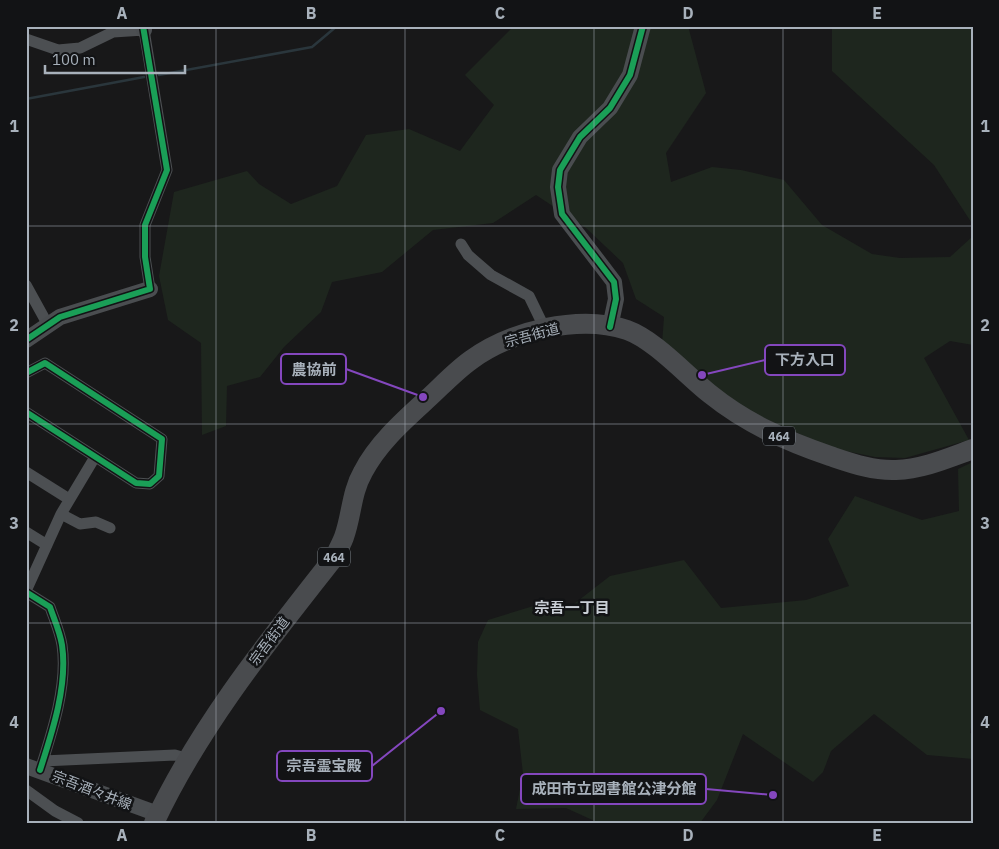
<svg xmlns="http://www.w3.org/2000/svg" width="999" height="849" font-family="'IBM Plex Sans','Noto Sans JP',sans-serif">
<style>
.green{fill:#1e261e}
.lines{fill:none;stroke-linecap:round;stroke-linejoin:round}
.stream{stroke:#2a363c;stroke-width:2.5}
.street{stroke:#4c4f52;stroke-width:11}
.secondary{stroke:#4a4d50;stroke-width:16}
.highway{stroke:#494b4e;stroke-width:20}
.cycleway-casing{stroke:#121315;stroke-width:9}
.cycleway{stroke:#1a9f57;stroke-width:6}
.grid{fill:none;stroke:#a8b1bb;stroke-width:1;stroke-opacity:0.55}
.labels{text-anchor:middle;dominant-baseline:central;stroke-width:5;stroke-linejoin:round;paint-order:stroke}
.shield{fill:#121315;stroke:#7b8289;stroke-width:1}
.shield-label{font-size:12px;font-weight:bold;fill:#a8b1bb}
.street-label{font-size:14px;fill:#a8b1bb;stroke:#121315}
.neighbourhood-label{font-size:15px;font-weight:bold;fill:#cacfd6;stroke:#121315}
.leader{fill:none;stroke:#8447be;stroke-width:2}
.callout-dot{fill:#8447be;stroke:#121315;stroke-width:2}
.callout{fill:#121315;stroke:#8447be;stroke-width:2}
.callout-label{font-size:15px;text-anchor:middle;font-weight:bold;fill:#a8b1bb}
.neatline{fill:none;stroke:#a8b1bb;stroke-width:2}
.grid-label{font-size:16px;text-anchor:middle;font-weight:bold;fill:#a8b1bb}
</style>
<rect width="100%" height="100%" fill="#181819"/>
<!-- green -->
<path class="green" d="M517,26h171l18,67 -40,60 5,29 41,-15 29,3 43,10 38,45 50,29 28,4 50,-1 23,-21v109l-23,-4 -26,17 45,82 -64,18 -30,-1 -44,-9 -92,-41 -77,-63 2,-27 -28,-18 -13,-36 -37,-35 -50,-33 -43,28 -60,7 -51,42 -50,10 -11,30 -37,35 -24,30 -33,9 -1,40 -24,9 -1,-92 -33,-23 -9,-44 15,-84 73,-21 12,13 32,20 46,-18 29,-51 43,-6 51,22 34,-46 -29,-30 47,-47z
M832,26h141v199l-39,-60 -102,-94z
M973,462v255l-3,16 3,1v25l-46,-4 -53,-41 -43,37 -8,21 -10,10 -70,-48 -26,66 -17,23h-101l-33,-15 -50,1 7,-35 -5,-45 -38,-19 -3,-36 1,-32 10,-22 52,-16 30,3 40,-31 74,-16 37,48 85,-8 43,-14 -21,-47 27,-43 67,24 37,-9 -1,-42z"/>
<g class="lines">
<!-- stream -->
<path class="stream" d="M159,75l153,-28 25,-21
M26,99l118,-22"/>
<!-- street -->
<path class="street" d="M26,39l32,11 22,-2 33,-16 31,-2 23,140 -22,55v32l5,32
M461,244l7,11 23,20 38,21 16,33
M26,285l22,40
M26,373l19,-10 117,76 -3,37 -9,8 -14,-1 -110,-71
M26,472l43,27
M61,514l19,10 16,-2 14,6
M26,532l21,13
M26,591l35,-77 34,-57
M26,592l24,15c4,12 10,25 12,38 6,40 -10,88 -22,125
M43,761l132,-6 14,4
M26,790l29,21 23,12"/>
<!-- secondary -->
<path class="secondary" d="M143,26l1,4
M610,327l6,-28 -2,-17 -52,-68 -4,-27 2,-17 20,-33 30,-29 20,-33 13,-49
M26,340l34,-23 90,-28
M26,766l132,48"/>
<!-- highway -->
<path class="highway" d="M154,823c46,-98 115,-183 182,-268 2,-6 6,-12 8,-18 8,-22 7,-44 19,-65 14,-27 38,-49 60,-69 16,-14 31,-31 48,-43 40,-29 108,-46 156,-30 28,10 59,45 83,64 36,29 76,47 120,62 21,7 43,15 66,14 27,-1 52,-12 77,-21"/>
<!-- cycleway casing -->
<g class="cycleway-casing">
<path id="cycleway" d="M610,327l6,-28 -2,-17 -52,-68 -4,-27 2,-17 20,-33 30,-29 20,-33 13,-49
M26,340l34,-23 90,-28 -5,-32v-32l22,-55 -24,-144
M26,373l19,-10 117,76 -3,37 -9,8 -14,-1 -110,-71
M26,592l24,15c4,12 10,25 12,38 6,40 -10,88 -22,125"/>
</g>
<!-- cycleway -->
<use href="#cycleway" class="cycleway"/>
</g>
<!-- grid -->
<path class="grid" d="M216,26v797M405,26v797M594,26v797M783,26v797M26,226h947M26,424h947M26,623h947"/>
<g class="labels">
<!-- shield labels -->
<g class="shield">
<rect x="763" y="426.5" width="32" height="19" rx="4"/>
<rect x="318" y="547.5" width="32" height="19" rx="4"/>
</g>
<g class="shield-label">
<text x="779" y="436">464</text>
<text x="334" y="557">464</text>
</g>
<!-- street labels -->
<g class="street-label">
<text transform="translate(532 335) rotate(-15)">宗吾街道</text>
<text transform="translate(269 641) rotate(-53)">宗吾街道</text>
<text transform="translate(92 790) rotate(21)">宗吾酒々井線</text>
</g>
<!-- neighbourhood labels -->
<g class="neighbourhood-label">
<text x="572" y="607">宗吾一丁目</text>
</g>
</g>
<!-- callouts -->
<path class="leader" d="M702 375L765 360M423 397L346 369M441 711L372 766M773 795L706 789"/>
<g class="callout-dot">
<circle cx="702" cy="375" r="5"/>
<circle cx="423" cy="397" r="5"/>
<circle cx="441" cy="711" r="5"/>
<circle cx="773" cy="795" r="5"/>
</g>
<g class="callout">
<rect x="765" y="345" width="80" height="30" rx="5"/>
<rect x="281" y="354" width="65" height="30" rx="5"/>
<rect x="277" y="751" width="95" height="30" rx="5"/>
<rect x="521" y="774" width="185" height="30" rx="5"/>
</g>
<g class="callout-label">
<text x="805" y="365">下方入口</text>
<text x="314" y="375">農協前</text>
<text x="324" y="771">宗吾霊宝殿</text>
<text x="614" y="794">成田市立図書館公津分館</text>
</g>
<!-- border -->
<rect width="999" height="849" fill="none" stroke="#121315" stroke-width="55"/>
<!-- scale -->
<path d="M45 65v8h140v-8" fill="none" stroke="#a8b1bb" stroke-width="2.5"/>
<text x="52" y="65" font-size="15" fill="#a8b1bb" stroke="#121315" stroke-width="4" paint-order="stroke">100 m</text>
<rect x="28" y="28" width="944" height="794" class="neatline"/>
<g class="grid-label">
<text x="122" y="19">A</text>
<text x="311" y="19">B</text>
<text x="500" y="19">C</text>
<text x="688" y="19">D</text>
<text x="877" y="19">E</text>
<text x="14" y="132">1</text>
<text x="985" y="132">1</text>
<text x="14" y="331">2</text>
<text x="985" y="331">2</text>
<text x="14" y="529">3</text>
<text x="985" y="529">3</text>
<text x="14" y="728">4</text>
<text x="985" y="728">4</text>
<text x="122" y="841">A</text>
<text x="311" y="841">B</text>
<text x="500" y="841">C</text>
<text x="688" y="841">D</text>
<text x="877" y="841">E</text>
</g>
</svg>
